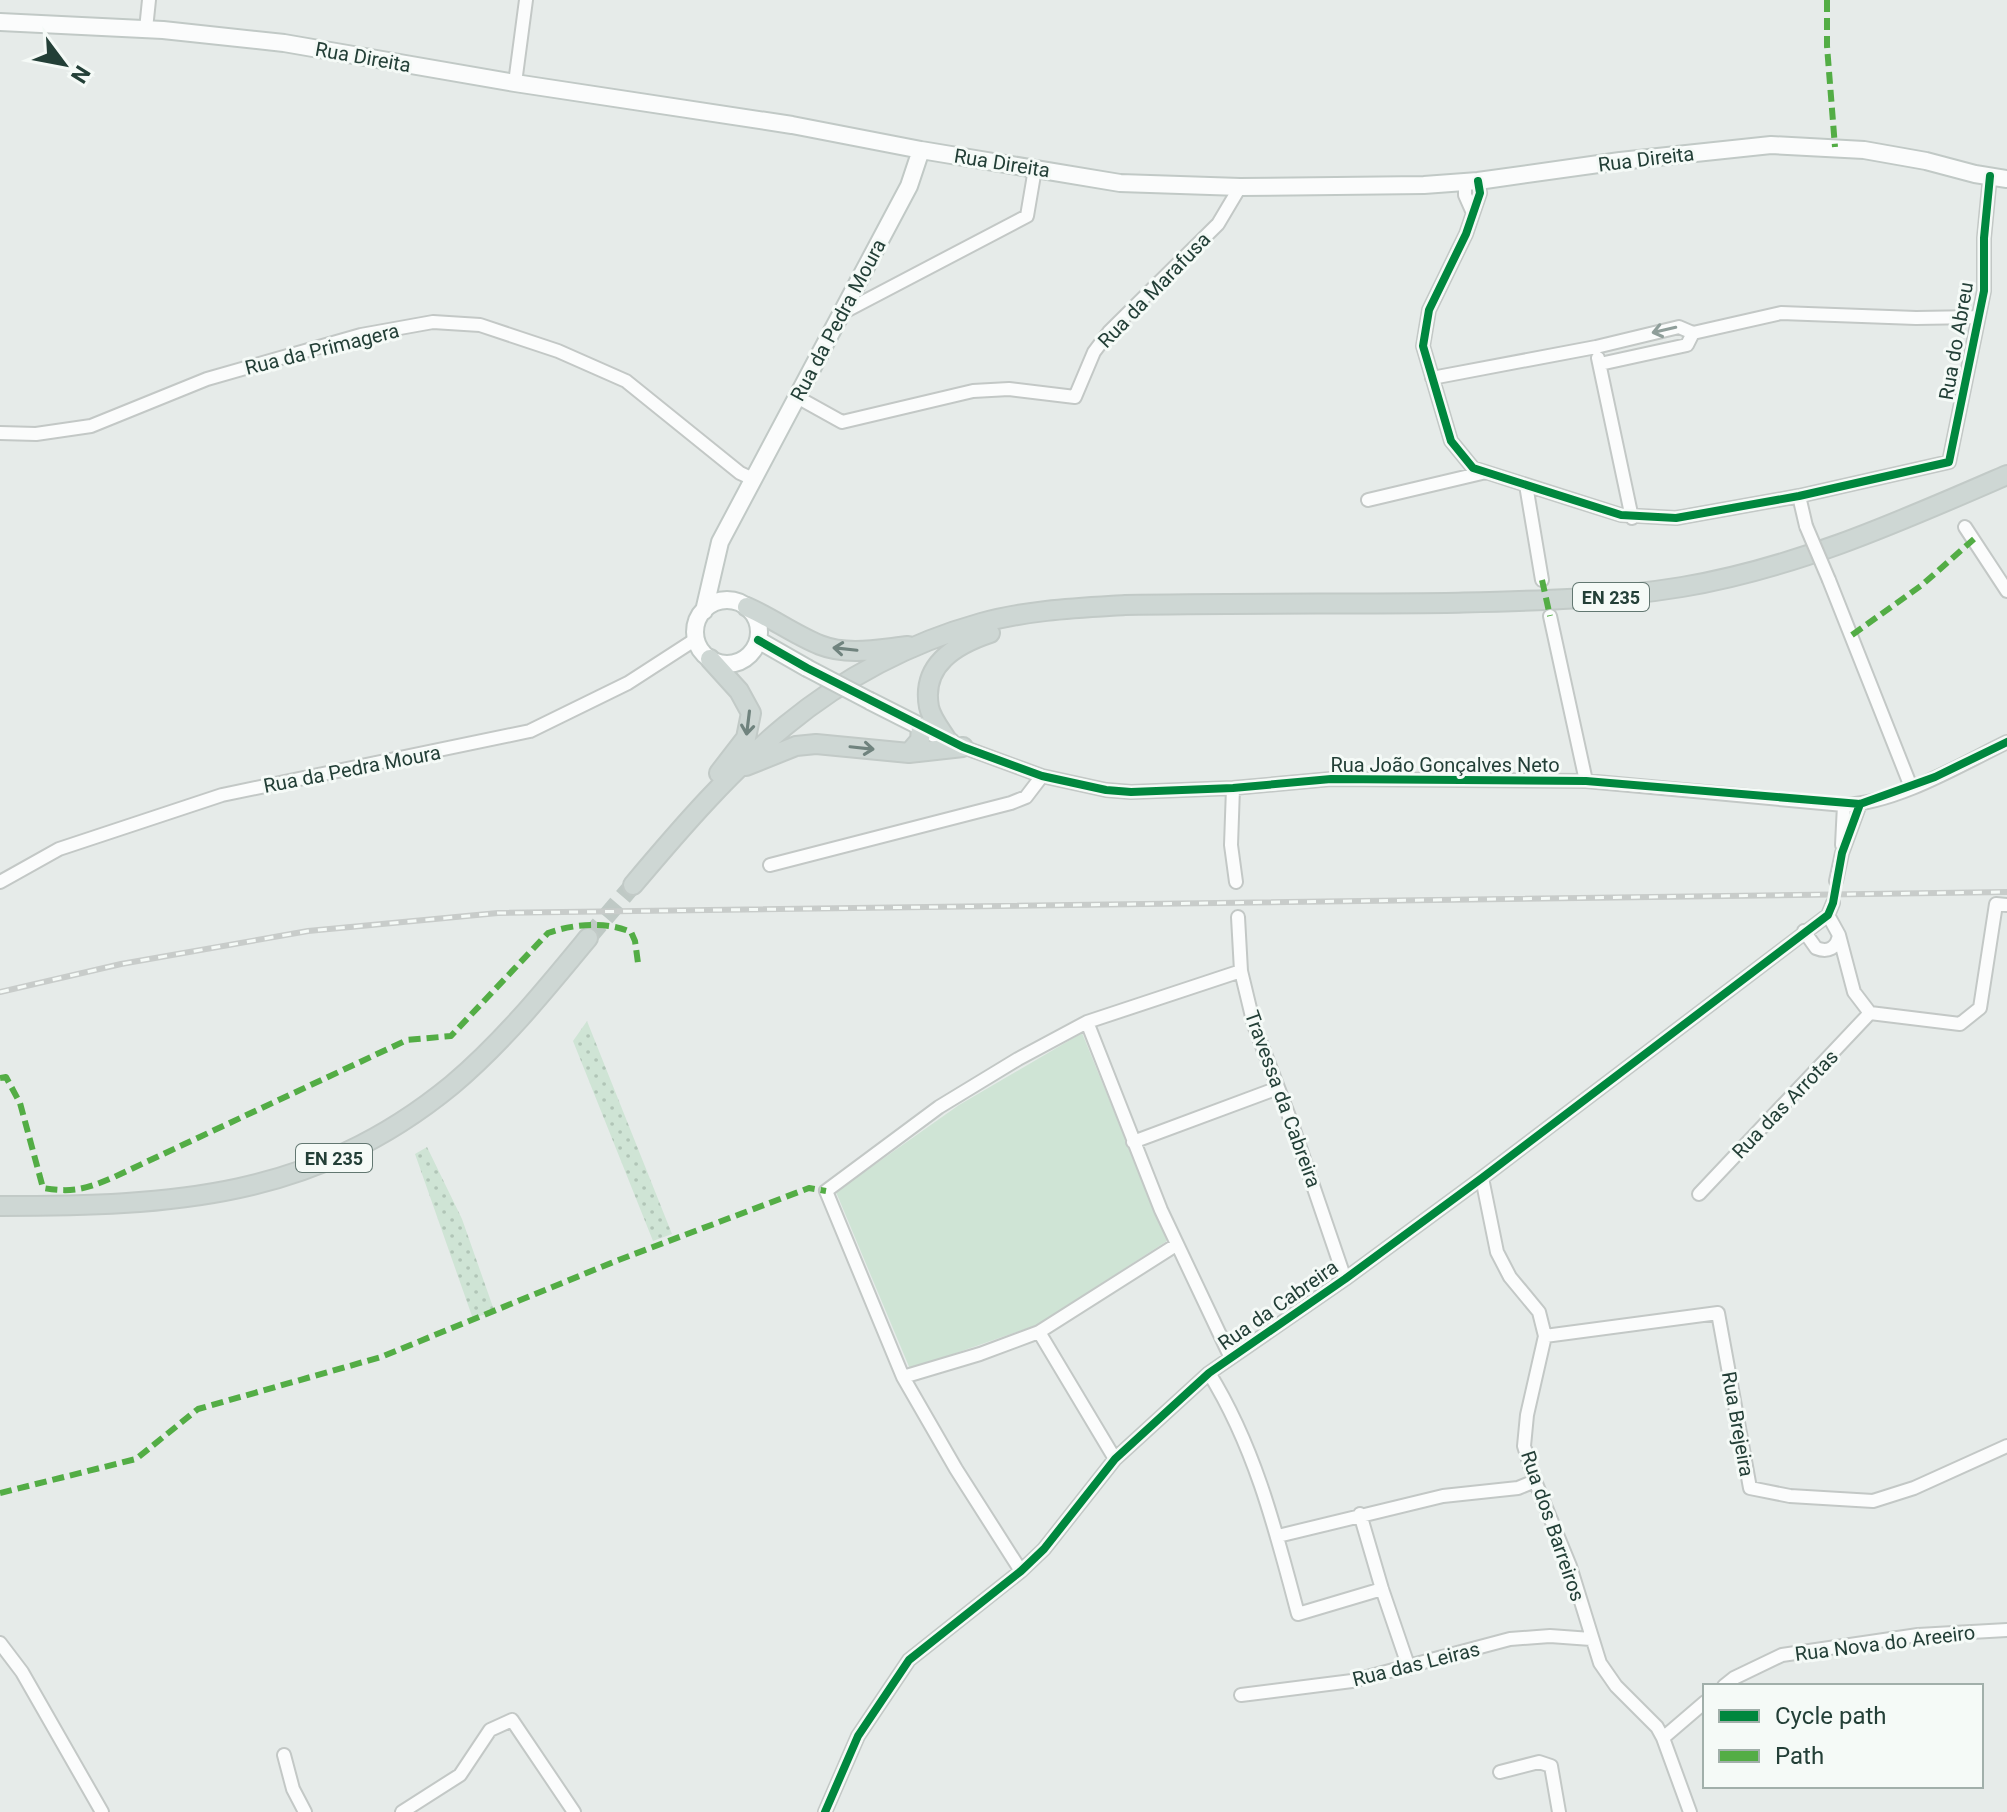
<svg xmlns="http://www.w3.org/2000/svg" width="2007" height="1812" font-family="Roboto,sans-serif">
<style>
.green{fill:url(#green-dots)}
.pitch{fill:#cfe4d5}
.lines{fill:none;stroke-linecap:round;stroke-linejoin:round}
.primary-tunnel{stroke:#bfc9c5;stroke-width:18;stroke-dasharray:18 9;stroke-linecap:butt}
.street-casing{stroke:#c3c8c6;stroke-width:16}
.secondary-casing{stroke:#c1c9c6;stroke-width:20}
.primary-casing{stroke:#c2cac7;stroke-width:22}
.street{stroke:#fbfcfc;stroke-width:12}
.secondary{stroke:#fbfcfc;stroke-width:16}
.primary{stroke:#ced7d4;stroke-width:18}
.rail-casing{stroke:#c8ccca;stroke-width:6}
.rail{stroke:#f5faf7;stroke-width:3;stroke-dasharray:9;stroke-linecap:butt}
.street-bridge-casing{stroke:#c3c8c6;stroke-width:16;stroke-linecap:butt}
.secondary-bridge-casing{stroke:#c1c9c6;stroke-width:20;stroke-linecap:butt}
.street-bridge{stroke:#fbfcfc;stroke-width:12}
.secondary-bridge{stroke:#fbfcfc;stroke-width:16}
.quiet{stroke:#53ad45;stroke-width:6;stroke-dasharray:12 6;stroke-linecap:butt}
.cycleway-casing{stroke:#f5faf7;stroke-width:13}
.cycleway{stroke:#00873e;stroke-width:8}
.oneway{stroke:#8f9e9a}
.oneway2{stroke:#70837e}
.labels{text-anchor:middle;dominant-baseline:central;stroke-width:6;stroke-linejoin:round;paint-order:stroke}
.shield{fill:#f5faf7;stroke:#627771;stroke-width:2}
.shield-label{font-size:18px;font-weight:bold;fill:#233f37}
.street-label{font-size:20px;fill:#233f37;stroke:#f5faf7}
</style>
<defs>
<pattern id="green-dots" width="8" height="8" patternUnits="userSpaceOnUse" patternTransform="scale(2)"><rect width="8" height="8" fill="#cfe4d5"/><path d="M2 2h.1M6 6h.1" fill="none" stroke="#b1c5b7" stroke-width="1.8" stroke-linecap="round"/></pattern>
</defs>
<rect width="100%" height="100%" fill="#e6ebe9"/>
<!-- green -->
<path class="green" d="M587,1021l85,213 -19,7 -80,-200z
M427,1147l35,72 32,91 -21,9 -58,-165z"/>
<!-- pitch -->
<path class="pitch" d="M1082,1033l85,208 -130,84 -127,44 -74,-177 123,-87z"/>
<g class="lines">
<!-- primary-tunnel -->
<path class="primary-tunnel" d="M588,938l45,-53"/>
<!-- street casing -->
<g class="street-casing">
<path id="street" d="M146,29l3,-29
M515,83l11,-83
M1478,181l2,12 -14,41 -37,76 -6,36 28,95 22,27 148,47 55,3 123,-22 150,-34 35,-171v-53l6,-62
M1465,182v13l8,18
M844,312l183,-96 8,-47
M1693,333l88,-20 135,5 62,-1
M1598,358l34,160
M1432,378l164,-31 83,-20 14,6 -6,12 -87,19
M797,397l45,25 131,-31 36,-2 66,8 19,-45 15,-20 109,-108 22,-37
M0,433l36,1 55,-8 116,-47 154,-44 72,-13 47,3 78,26 68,30 114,92 13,6
M1526,485l16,95
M1799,496l7,30
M1368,500l114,-27
M1965,527l42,64
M1829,580l82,207
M1550,616l36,165
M963,747l79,29 64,14 25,2 102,-4 98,-9 255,2 258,24c53,-2 116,-40 163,-63
M1233,788l-2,57 5,37
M1842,845l2,-40
M770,865l241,-62 15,-6 16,-21
M1836,881l6,-28 18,-49
M0,882l59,-33 163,-54 308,-64 98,-48 68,-44
M1238,917l3,54 13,54 38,99 53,155
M1804,931l12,17c12,5 21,0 23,-13l-11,-20
M1839,935l15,57 16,21 90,11 20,-16 16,-104 11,1
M1087,1022l74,188 70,148
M1133,1142l145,-54
M1482,1178l15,74 13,25 29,35 6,24 -18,79 -3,31 11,35 35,85 30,97 16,23 41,41 6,11 27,74
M1699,1194l171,-181
M1039,1332l76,127
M1545,1336l173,-23 32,175 40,8 83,5 41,-13 93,-42
M1209,1373c46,74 67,158 89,241l84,-25
M903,1377l77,-23 59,-22 137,-87
M1360,1514l22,75 27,79
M1278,1536l165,-40 75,-8 17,-7
M1021,1571l-65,-102 -53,-92 -77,-186 113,-84 79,-48 69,-37 154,-51
M0,1643l22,29 80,140
M1724,1686l10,-8 48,-23 136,-20 89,-5
M1241,1695l111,-14 158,-42 40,-3 41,3
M1663,1738l42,-36
M284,1755l9,34 12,23
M1500,1772l39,-10 12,4 8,46
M402,1812l58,-37 30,-45 22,-10 62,92
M825,1812l33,-76 51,-76 112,-89 23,-22 71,-90 94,-86 136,-94 137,-101 346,-263 5,-12"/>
</g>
<!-- secondary casing -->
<g class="secondary-casing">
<path id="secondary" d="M0,22l163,8 121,13 231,40 277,42 129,25 199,33 120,4 184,-2 54,-4 142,-20 151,-16 93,5 62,11 49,13 32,5
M695 632a32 32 0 1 1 64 0a32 32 0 1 1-64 0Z
M704,611l16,-69 172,-324 17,-32 12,-36
M758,640l49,28
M870,701l81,41"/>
</g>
<!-- primary casing -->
<g class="primary-casing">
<path id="primary" d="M747,607c25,11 48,28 73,38 28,11 59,4 88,1
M710,659l29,32 12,22 -5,25 -27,35
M947,740c-6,-10 -16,-22 -18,-33 -8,-43 28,-63 61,-74
M909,753l11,-13 1,-13
M746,766l50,-20 20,-2 93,9 54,-6
M633,885c101,-120 190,-218 348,-262 47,-13 96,-15 144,-18 107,-2 214,-1 321,-2 79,-2 157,-3 236,-16 114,-19 219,-66 325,-112
M0,1206c172,0 313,-7 452,-121 51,-43 94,-96 136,-147"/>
</g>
<!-- street -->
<use href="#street" class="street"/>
<!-- secondary -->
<use href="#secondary" class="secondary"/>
<!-- primary -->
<use href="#primary" class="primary"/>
<!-- rail casing -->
<g class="rail-casing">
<path id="rail" d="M0,992l121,-28 187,-33 190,-18 1509,-21"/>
</g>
<!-- rail -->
<use href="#rail" class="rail"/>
<!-- street-bridge casing -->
<g class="street-bridge-casing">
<path id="street-bridge" d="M1806,526l23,54"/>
</g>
<!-- secondary-bridge casing -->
<g class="secondary-bridge-casing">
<path id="secondary-bridge" d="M807,668l63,33"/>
</g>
<!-- street-bridge -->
<use href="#street-bridge" class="street-bridge"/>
<!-- secondary-bridge -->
<use href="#secondary-bridge" class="secondary-bridge"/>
<!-- quiet -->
<path class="quiet" d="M1827,0v46l8,101
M1542,580l8,36
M1852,635l70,-50 52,-46
M0,1078l6,-1 14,26 23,85c29,5 43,1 69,-10l295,-138 44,-4 97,-103c25,-9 58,-12 83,-1l4,9 3,22
M0,1493l136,-34 62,-50 183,-52 235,-96 193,-73 17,3"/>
<!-- cycleway casing -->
<g class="cycleway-casing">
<path id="cycleway" d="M1478,181l2,12 -14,41 -37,76 -6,36 28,95 22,27 148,47 55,3 123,-22 150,-34 35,-171v-53l6,-62
M758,640l49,28 156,79 79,29 64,14 25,2 102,-4 98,-9 255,2 274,23 75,-27 72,-35
M825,1812l33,-76 51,-76 112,-89 23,-22 71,-90 94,-86 136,-94 137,-101 346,-263 5,-12 9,-50 18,-49"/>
</g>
<!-- cycleway -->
<use href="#cycleway" class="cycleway"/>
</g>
<!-- one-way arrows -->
<defs><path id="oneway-shaft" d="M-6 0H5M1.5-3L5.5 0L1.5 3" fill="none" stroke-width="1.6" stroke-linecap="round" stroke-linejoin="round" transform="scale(2)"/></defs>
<use class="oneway" href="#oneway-shaft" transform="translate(1664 330) rotate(167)"/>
<g class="oneway2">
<use href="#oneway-shaft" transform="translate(845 649) rotate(-174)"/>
<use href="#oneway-shaft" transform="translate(748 723) rotate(97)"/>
<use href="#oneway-shaft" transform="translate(862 748) rotate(6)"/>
</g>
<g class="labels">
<!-- shield labels -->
<g class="shield">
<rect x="1573" y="583" width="76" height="28" rx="6"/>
<rect x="296" y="1144" width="76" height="28" rx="6"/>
</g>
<g class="shield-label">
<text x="1611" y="597">EN 235</text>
<text x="334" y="1158">EN 235</text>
</g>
<!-- street labels -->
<g class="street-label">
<text transform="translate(363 57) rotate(10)">Rua Direita</text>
<text transform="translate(1646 159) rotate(-7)">Rua Direita</text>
<text transform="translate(1002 163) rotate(9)">Rua Direita</text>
<text transform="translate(1154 290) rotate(-46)">Rua da Marafusa</text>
<text transform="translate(838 320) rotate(-62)">Rua da Pedra Moura</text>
<text transform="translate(1956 341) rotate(-80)">Rua do Abreu</text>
<text transform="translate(322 349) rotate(-14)">Rua da Primagera</text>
<text x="1445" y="765">Rua João Gonçalves Neto</text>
<text transform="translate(352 769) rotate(-11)">Rua da Pedra Moura</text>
<text transform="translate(1283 1099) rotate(70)">Travessa da Cabreira</text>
<text transform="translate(1785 1104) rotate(-46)">Rua das Arrotas</text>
<text transform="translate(1278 1305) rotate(-35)">Rua da Cabreira</text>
<text transform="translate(1738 1424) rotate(80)">Rua Brejeira</text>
<text transform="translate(1553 1526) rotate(71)">Rua dos Barreiros</text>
<text transform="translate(1885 1643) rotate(-7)">Rua Nova do Areeiro</text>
<text transform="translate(1416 1664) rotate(-14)">Rua das Leiras</text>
</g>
</g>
<!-- legend -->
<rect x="1703" y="1684" width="280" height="104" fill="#f5faf7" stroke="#a1afaa" stroke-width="2"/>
<rect x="1719" y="1710" width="40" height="12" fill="#00873e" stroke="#a1afaa" stroke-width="2"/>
<text x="1775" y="1724" font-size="24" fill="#233f37">Cycle path</text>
<rect x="1719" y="1750" width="40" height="12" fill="#53ad45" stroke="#a1afaa" stroke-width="2"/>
<text x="1775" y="1764" font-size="24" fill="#233f37">Path</text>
<!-- north arrow -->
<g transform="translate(64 64) rotate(122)" stroke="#f5faf7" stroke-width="6" paint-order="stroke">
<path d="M0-6L14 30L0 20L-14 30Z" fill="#233f37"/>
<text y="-12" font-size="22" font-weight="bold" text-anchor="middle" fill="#233f37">N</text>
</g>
</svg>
